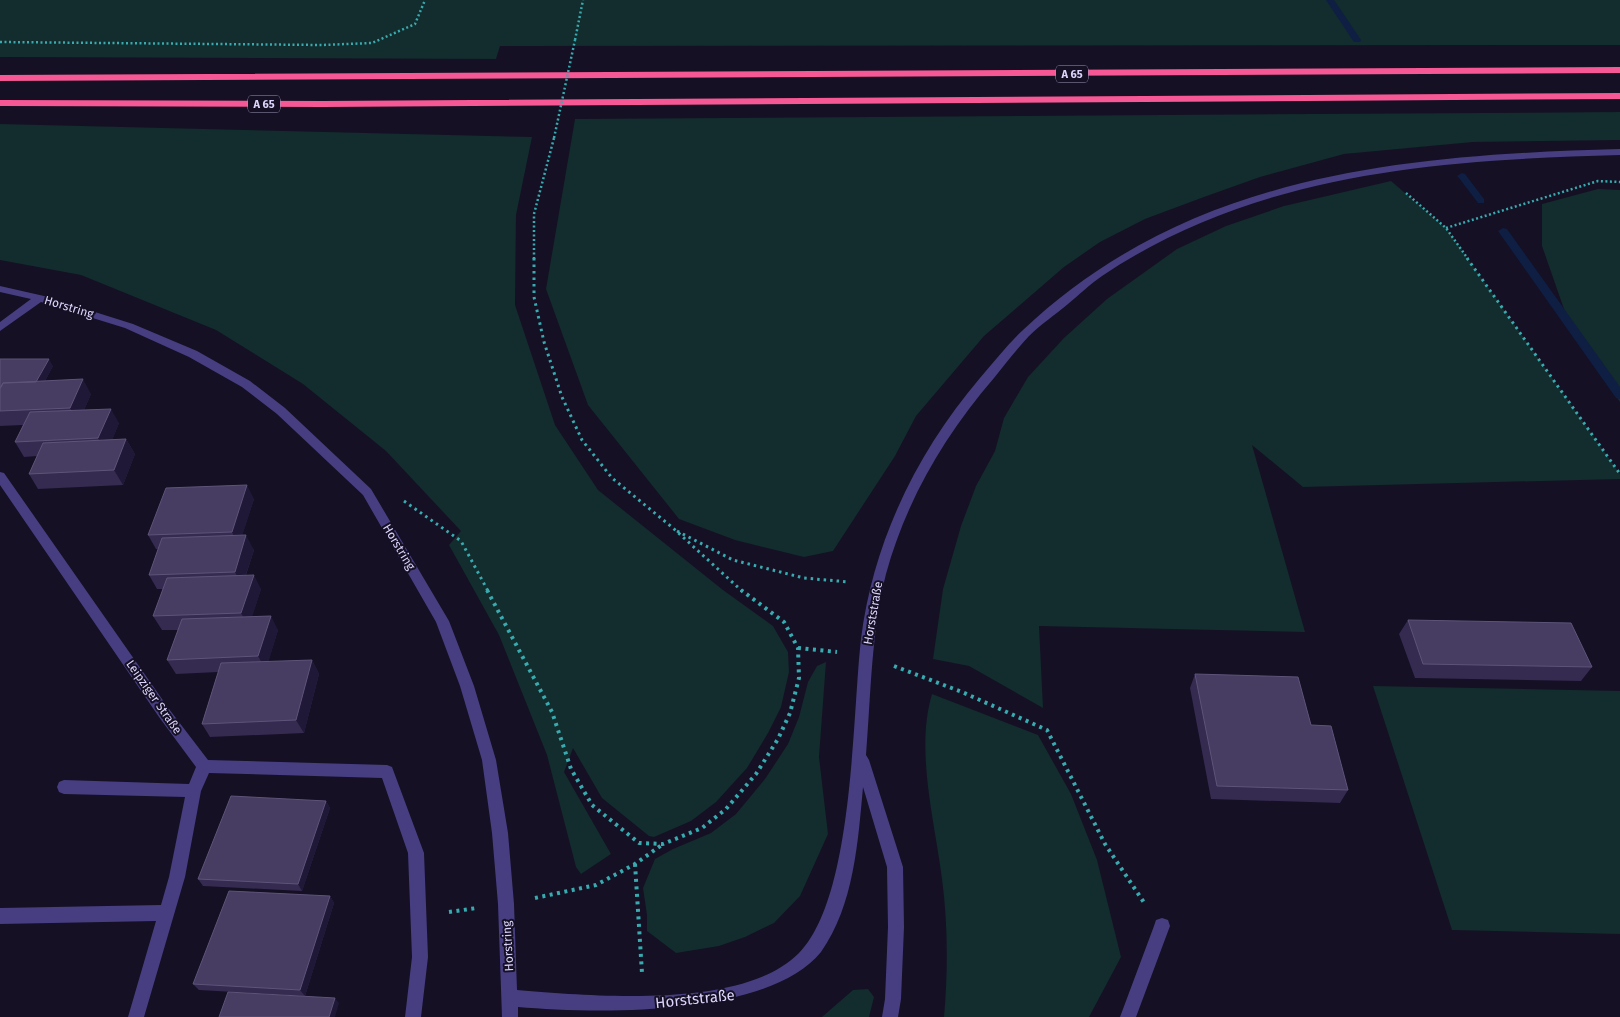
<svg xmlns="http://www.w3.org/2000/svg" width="1620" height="1017" font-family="'Fira Sans',sans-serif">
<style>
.green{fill:#132c2d}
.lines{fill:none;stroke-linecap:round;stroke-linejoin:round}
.stream{fill:#0f1e43;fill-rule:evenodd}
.path-far2{stroke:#37abaf;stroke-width:2.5;stroke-dasharray:2 2.5;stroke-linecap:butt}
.path-far1{stroke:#37abaf;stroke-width:3;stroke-dasharray:2.5 4;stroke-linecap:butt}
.path{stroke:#37abaf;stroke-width:4;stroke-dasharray:3 4.5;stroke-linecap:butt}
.minor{fill:#463e80;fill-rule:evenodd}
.highway{fill:#f55894;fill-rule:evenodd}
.path-bridge{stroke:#37abaf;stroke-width:2.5;stroke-dasharray:2 2.5;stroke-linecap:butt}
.wall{fill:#352a50}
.shaded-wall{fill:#201837}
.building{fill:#473c62;stroke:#5e547a}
.labels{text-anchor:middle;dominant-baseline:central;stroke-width:4;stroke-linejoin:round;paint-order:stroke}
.shield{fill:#151024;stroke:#a19abb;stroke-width:1}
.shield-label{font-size:11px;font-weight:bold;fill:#ddd5fc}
.street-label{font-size:12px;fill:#ddd5fc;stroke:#151024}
.near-street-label{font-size:15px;fill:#ddd5fc;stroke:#151024}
</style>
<rect width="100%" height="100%" fill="#151024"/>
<!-- green -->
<path class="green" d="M0,0h1620v45l-1120,1 -4,13 -496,-2z
M1620,112v28l-147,2 -129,12 -84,23 -56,20 -59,22 -45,23 -36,25 -80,69 -68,80 -21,40 -62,95 -29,6 -69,-17 -56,-21 -91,-114 -42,-116 29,-170z
M0,124l532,13 -16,78 -1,90 40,120 43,65 125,100 50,36 15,26 1,20 -8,35 -13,26 -21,35 -31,34 -25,19 -37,16 -5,-1 -47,-38 -29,-50 -9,24 47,82 -30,20 -5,-7 -29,-112 -48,-120 -50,-90 12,-14 -75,-80 -83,-67 -87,-54 -135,-55 -81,-15z
M1391,181l55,47 174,246v5l-317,8 -51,-42 53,187 -266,-6 4,82 -74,-42 -36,-7 10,-70 18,-63 15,-40 19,-35 9,-33 24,-41 36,-39 43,-39 70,-50 49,-23 58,-20z
M1598,189l22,1v212l-48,-70 -30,-86v-42z
M826,662l-7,95 9,77 -28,62 -26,27 -29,14 -26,9 -43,7 -29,-22v-16l-4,-27 12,-29 18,-10 38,-16 25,-19 29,-35 23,-35 11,-27 9,-35 9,-16z
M1373,686l247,5v243l-168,-4z
M932,694l106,41 33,59 26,66 24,97 -32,60h-145c4,-45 4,-93 -2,-138 -7,-57 -27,-128 -10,-185z
M868,989l6,8 -5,20h-47l31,-27z"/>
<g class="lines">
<!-- stream -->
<path class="stream" d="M1326,0h8l27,40 -1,2h-6z
M1462,173l3,1 19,25v4h-6l-19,-25 -2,-2z
M1503,228l4,1 113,158v12l-4,-1 -118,-167z"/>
<!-- path-far2 -->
<path class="path-far2" d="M575,40l8,-40
M0,42l322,3 50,-2 43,-19 10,-24
M1406,193l40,35 22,31
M1446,228l152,-47 22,1
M534,259v-45l20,-76"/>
<!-- path-far1 -->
<path class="path-far1" d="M534,258v39l10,45 18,55 20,43 30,38 61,50 69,63
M1467,258l153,216
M404,501l57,40 27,50
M677,531l56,29 71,18 45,4"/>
<!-- path -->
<path class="path" d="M487,590l65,122 19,57 21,36 47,38 24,1 39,-16 24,-19 30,-35 22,-35 12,-26 9,-35 -1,-30 -14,-26 -43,-32
M798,648l39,4
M894,666l68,26 85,38 58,114 40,60
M635,864l7,109
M535,898l61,-13 39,-21 28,-20
M449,912l28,-4"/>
<!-- minor -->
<path class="minor" d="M1620,149v6c-181,5 -363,17 -518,121 -12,8 -23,19 -34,28 -13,11 -27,20 -39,32 -12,13 -24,28 -35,42 -50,58 -88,123 -108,196 -15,59 -15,121 -20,181l3,5 34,107 1,60 -3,72 -3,18h-16l3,-18 3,-72 -1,-60 -24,-80c-5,55 -9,118 -42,165 -53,65 -221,62 -303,55v10h-16l-4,-113 -6,-71 -10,-73 -22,-74 -24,-64 -73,-127 -86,-81 -35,-27 -53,-30 -64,-29 -84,-26 -41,29v-9l31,-23 -31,-7v-6l44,10 89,28 64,27 53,30 35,27 86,81 78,132 25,65 22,74 12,73 6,71 3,86c75,6 226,20 282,-37 55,-56 53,-235 62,-314 12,-97 56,-187 119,-261 14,-16 28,-34 43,-48 166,-157 381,-175 597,-181z
M0,472l4,1 165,236 39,51 179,5 5,2 32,86 4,104 -7,60h-16l7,-60 -4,-104 -26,-75 -173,-5 -8,18 -16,86 -41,140h-16l28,-96 -156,3v-16l161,-3 8,-28 16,-80 -121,-3 -5,-2 -2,-5 2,-5 5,-2 125,4 7,-17 -37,-50 -159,-232z
M1162,918l6,2 2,6 -34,91h-16l34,-91 2,-6z"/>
<!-- highway -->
<path class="highway" d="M1620,67v6l-1620,8v-6z
M1620,93v6l-1297,8 -323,-1v-6l323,1z"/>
<!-- path-bridge -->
<path class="path-bridge" d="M554,138l21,-98"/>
</g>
<!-- wall -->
<path class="wall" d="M0,359l53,7 -8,15 46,13 -7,16 35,13 -7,17 14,-1 9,15 -12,31 -85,4 -9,-15 8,-18 -13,1 -9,-15 8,-17 -23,1z
M254,499l-12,36 12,15 -8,25 15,14 -9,27 26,14 -10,32 44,-2 7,14 -15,59 -94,4 -8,-13 16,-52 -42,2 -9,-14 11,-30h-16l-9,-14 10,-27h-6l-8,-14 9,-26h-2l-8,-14z
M1408,620l184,47 -11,14 -166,-3 -16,-44z
M1195,674l116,51 37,65 -8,13 -129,-4 -21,-111z
M326,801l4,7 -28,83 -99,-5 -5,-7z
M330,896l4,7 -29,93 -106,-6 -6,-6z"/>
<!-- shaded-wall -->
<path class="shaded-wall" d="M49,359l4,7 -15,28 -5,-7z
M83,379l8,15 -12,28 -9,-14z
M111,409l8,14 -12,30 -9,-15z
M126,439l9,15 -12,31 -9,-15z
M247,485l7,14 -15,47 -7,-14z
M246,535l8,15 -12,36 -7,-14z
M254,575l7,14 -12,38 -8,-14z
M271,616l7,14 -12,40 -8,-14z
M312,660l7,14 -15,59 -8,-13z
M326,801l4,7 -28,83 -4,-7z
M330,896l4,7 -29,93 -5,-6z
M335,998l4,5 -4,14h-6z"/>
<!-- building -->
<path class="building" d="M0,359h49l-13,23 -33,1 -2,4h-1z
M83,379l-13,29 -70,3v-22l3,-6z
M111,409l-13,29 -83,4 15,-30z
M126,439l-12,31 -85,4 14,-31z
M247,485l-15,47 -84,3 18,-47z
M246,535l-11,37 -86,3 13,-37z
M254,575l-13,38 -88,3 14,-38z
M271,616l-13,40 -91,4 15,-41z
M1408,620l163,3 21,44 -169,-3z
M312,660l-16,60 -94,4 19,-61z
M1195,674l103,3 13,48 20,1 17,64 -131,-4z
M231,796l95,5 -28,83 -100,-5z
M229,891l101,5 -30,94 -107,-6z
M228,992l107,6 -6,19h-110z"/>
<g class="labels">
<!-- shield labels -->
<g class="shield">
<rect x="1056" y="65.5" width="32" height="17" rx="4"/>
<rect x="248" y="95.5" width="32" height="17" rx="4"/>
</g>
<g class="shield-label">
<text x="1072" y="74">A 65</text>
<text x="264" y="104">A 65</text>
</g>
<!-- street labels -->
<g class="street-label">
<text transform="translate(69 307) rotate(17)">Horstring</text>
<text transform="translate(399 547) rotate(59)">Horstring</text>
<text transform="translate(873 613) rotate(-80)">Horststraße</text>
<text transform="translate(154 697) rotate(55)">Leipziger Straße</text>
<text transform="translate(508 946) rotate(-93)">Horstring</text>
</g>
<!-- near-street labels -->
<g class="near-street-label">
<text transform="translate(695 999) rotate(-6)">Horststraße</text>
</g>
</g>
</svg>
